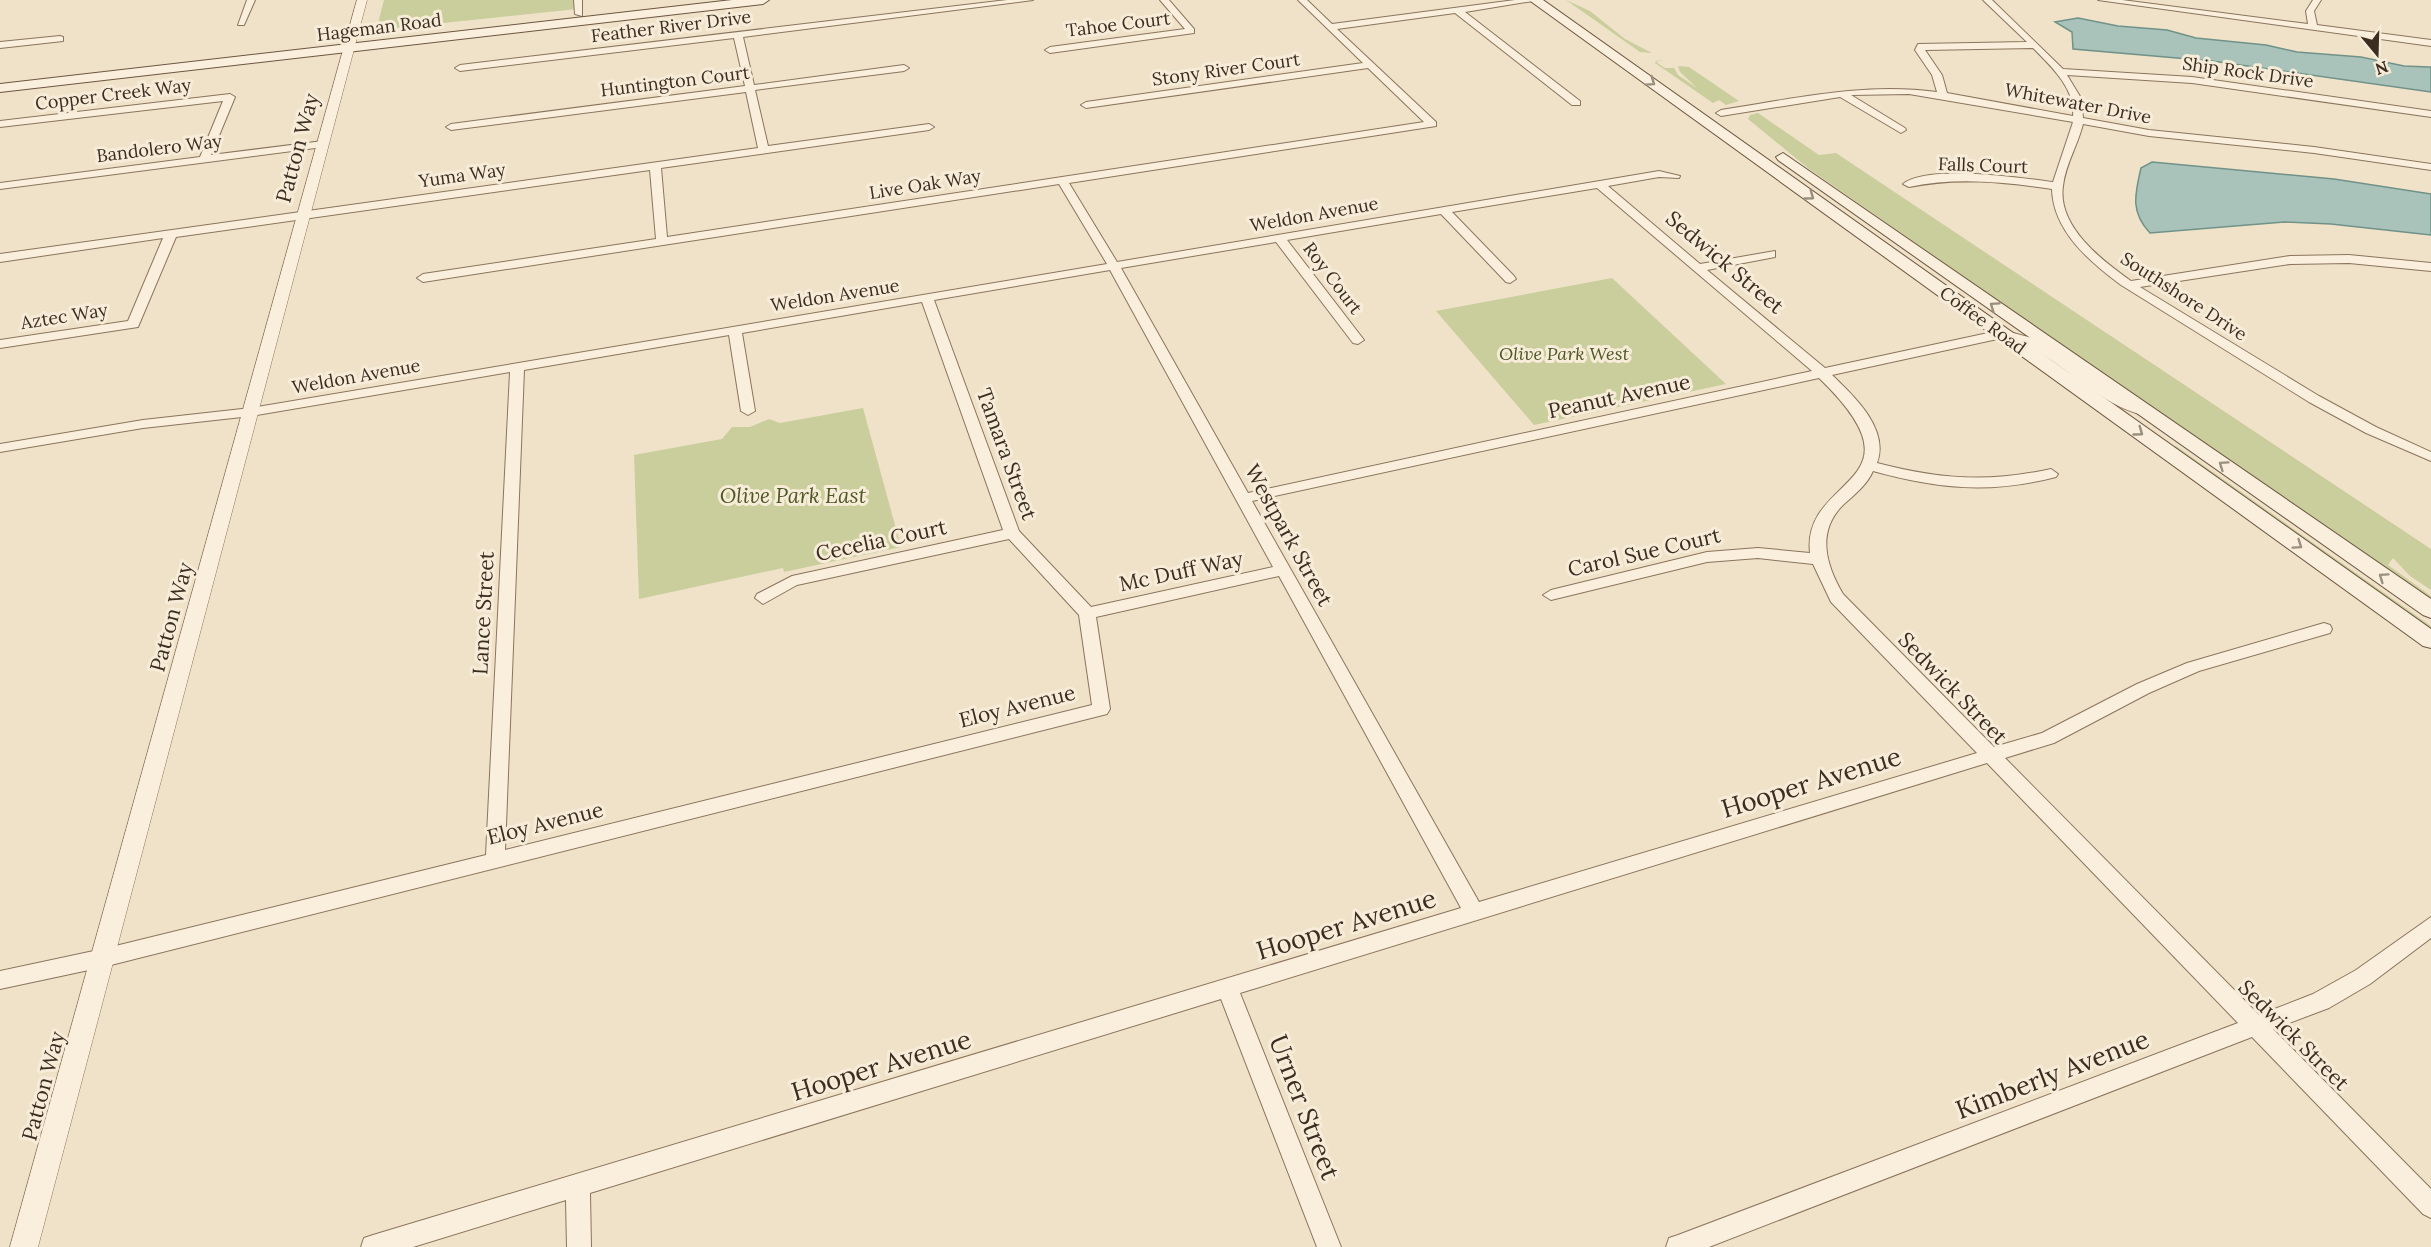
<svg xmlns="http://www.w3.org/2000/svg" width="2431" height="1247" font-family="Lora,serif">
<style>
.green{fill:#cace9c}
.water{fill:#a9c3bb;stroke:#709288;stroke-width:1.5}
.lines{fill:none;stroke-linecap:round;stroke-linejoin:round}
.minor-casing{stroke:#8b745d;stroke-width:2}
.tertiary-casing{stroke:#8b745d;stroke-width:1}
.secondary-casing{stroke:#6d5540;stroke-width:2}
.minor{fill:#f9efdc;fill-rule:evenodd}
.tertiary{fill:#f9efdc;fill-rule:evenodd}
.secondary{fill:#f9efdc;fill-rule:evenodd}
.oneway{stroke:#9a8e7e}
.labels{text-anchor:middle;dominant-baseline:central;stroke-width:6;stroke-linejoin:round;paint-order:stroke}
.far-street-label{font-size:18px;fill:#3c2d21;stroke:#f6ecd8}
.far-park-label{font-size:18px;font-style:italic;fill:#4e5827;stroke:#f6ecd8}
.street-label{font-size:21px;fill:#3c2d21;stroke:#f6ecd8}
.park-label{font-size:21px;font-style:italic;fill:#4e5827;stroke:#f6ecd8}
.near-street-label{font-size:26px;fill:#3c2d21;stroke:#f6ecd8}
</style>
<rect width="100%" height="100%" fill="#efe2c9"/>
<!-- green -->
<path class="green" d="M384,0h193v9l-191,20 -9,-2z
M1566,0l24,11 35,28 27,14 -12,-1z
M1663,60l-7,2 9,6h9l4,7 19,13 -17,-16 -2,-6 11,1 50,34 -13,4 -7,-5 -6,3 -58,-40 1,-2z
M1758,113l61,42 17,-2 595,396v41l-21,-14 -17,-18 -5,7 43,31v5l-622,-432 -61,-50 2,-4z
M1612,278l114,106 -192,41 -98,-114z
M863,408l38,139 -117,25 -1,-4 -144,31 -5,-144 88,-16 10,-12h18l19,-8 11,4z
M2176,446l255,180v4l-258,-183z"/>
<!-- water -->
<path class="water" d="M2078,18l40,8 49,4 29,8 70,7 31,7 64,5 43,9 25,1h2v25l-219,-31 -139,-12 -1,-17 -17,-10z
M2152,162l182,17 97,15v41l-100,-11 -47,-2 -134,11c-20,-21 -15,-39 -9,-65z"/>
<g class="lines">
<!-- minor casing -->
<g class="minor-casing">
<path id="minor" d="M247,0h8l-11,25h-6z
M574,0h8v16l-7,-2z
M1007,0h26l-290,37 11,48 150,-20 5,3 -5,3 -149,19 13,56 161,-22 5,3 -5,3 -268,38 6,69 757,-115 -56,-54 -282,40 -5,-3 5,-3 277,-39 -65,-63h9l25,24 183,-24h24l-74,12 115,89v4h-8l-117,-92 -118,16 99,93v4l-367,57 48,79 542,-91 21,5 -1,2 -20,-1 -51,9 92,78 75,-13v6l-68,13 118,98 177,-38 34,9 81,57 31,12v6l-5,1c-54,-13 -91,-69 -141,-77l-170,37c21,20 58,54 45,88 62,16 110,20 174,6l7,5 -2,3c-66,17 -118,12 -183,-6 -6,14 -19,24 -30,34 -27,27 -17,60 0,89l151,153 48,-14 95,-49 50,-21 137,-40 6,2 2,4 -2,4 -131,38 -50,22 -95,50 -49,15 254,257 54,-21 43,-24 75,-53v21l-61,46 -41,24 -56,21 158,160v29l-8,-4 -171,-177 -543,210h-43l3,-9 9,-3 560,-212 -251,-260 -747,230 101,254h-24l-96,-248 -631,194 1,54h-24l-1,-47 -153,47h-52l3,-9 9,-3 1088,-327 -182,-332 -183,41 14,92 -3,5 -1004,253 -103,22v-18l103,-22 383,-94 24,-483 -259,44 -108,12 -143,24v-8l143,-24 108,-12 856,-144 -48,-80 -636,98 -6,-4 6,-4 233,-35 -6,-69 -474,67 -38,90 -138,21v-8l128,-19 35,-83 -163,24v-8l758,-106 -12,-56 -295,38 -5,-3 5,-3 294,-38 -11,-48 -274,33 -5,-3 5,-3zM1597,188l215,183 -564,122 -127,-225 155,-26 77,101 5,1 6,-4 -77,-100 154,-26 65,68 4,1 6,-4 -2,-3 -62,-64zM1110,270l163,297 -182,40 -72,-76 -85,-231zM922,302l81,228 -211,46 -35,18 -2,4 8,6 34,-19 212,-46 70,76 13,90 -587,145 19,-480 205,-35 12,76 7,4 7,-4 -13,-78zM1819,378c112,108 -18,96 -9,175l-52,-5 -51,4 -156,38 -8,5 8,5 156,-38 51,-4 55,6 18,38 146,151 -498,149 -227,-401z
M1160,0h9l25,29v4l-144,20 -5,-3 5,-3 135,-18z
M1983,0h9l71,69 129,8 239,34v6l-239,-34 -125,-8 14,23 2,20 66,12 165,17 117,17v6l-117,-17 -165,-17 -66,-12c-5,21 -18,41 -20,62 -6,41 40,75 68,95l159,-25 59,-1 82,8v8l-82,-8 -59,1 -150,23 179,109 57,31 55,25v9l-65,-28 -57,-31 -188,-117c-31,-23 -68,-54 -69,-96 -49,-7 -95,-12 -143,-2l-6,-3c25,-20 118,-6 150,-2l20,-60 -164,-28 -58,1 54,33 1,2 -5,3 -61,-36 -119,19 -5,-3 5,-3c72,-11 143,-28 216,-18l-5,-17 -17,-25 3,-6 109,-2zM2033,48c17,17 43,41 40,68l-126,-23 -5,-18 -17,-25z
M2098,0h24l186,24 -2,-13 7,-11h8l-7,11 3,14 114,15v6z
M60,36l3,1v4l-63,7v-6z
M230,94l5,3 -24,58 112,-14 5,3 -5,3 -323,42v-6l200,-26 23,-56 -223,26v-6z"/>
</g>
<!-- tertiary casing -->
<g class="tertiary-casing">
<path id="tertiary" d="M357,0h10l-329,1247h-28z"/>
</g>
<!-- secondary casing -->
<g class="secondary-casing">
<path id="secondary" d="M732,0h37l-6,4 -763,88v-8z
M1529,0h14l888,629v19l-8,-2z
M1783,153l648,446v19l-8,-3 -645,-455 -2,-3z"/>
</g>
<!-- minor -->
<use href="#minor" class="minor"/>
<!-- tertiary -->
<use href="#tertiary" class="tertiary"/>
<!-- secondary -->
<use href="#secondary" class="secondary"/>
</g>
<!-- one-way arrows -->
<defs><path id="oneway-chevron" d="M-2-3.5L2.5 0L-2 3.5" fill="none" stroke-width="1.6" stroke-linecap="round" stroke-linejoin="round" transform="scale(1.5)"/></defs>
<g class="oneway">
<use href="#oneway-chevron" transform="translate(1651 82) rotate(35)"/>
<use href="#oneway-chevron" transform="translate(1810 196) rotate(36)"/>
<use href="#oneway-chevron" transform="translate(1994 306) rotate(-145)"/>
<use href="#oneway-chevron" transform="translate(2139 432) rotate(36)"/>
<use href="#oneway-chevron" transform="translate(2223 465) rotate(-145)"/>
<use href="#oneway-chevron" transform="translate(2298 545) rotate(35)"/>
<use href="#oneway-chevron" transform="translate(2383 577) rotate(-145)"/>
</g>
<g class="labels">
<!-- far-street labels -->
<g class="far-street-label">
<text transform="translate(1118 24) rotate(-7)">Tahoe Court</text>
<text transform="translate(671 26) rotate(-7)">Feather River Drive</text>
<text transform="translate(379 27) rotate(-7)">Hageman Road</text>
<text transform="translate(1226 69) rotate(-8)">Stony River Court</text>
<text transform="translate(2248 72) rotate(8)">Ship Rock Drive</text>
<text transform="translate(675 81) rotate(-7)">Huntington Court</text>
<text transform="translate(113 94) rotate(-7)">Copper Creek Way</text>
<text transform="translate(2078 103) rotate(11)">Whitewater Drive</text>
<text transform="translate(159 148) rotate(-7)">Bandolero Way</text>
<text transform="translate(1983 165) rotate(2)">Falls Court</text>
<text transform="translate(462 175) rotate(-8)">Yuma Way</text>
<text transform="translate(925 184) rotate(-9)">Live Oak Way</text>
<text transform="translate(1314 214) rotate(-10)">Weldon Avenue</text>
<text transform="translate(1333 278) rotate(53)">Roy Court</text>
<text transform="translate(835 295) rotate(-9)">Weldon Avenue</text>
<text transform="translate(2184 296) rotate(33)">Southshore Drive</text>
<text transform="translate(64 316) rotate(-9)">Aztec Way</text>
<text transform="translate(1983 320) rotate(36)">Coffee Road</text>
<text transform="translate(356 376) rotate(-10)">Weldon Avenue</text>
</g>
<!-- far-park labels -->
<g class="far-park-label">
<text x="1564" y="353">Olive Park West</text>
</g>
<!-- street labels -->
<g class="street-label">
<text transform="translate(297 148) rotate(-75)">Patton Way</text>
<text transform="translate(1725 262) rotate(40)">Sedwick Street</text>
<text transform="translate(1619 396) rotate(-12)">Peanut Avenue</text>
<text transform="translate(1007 454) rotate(70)">Tamara Street</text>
<text transform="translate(1289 535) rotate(61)">Westpark Street</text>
<text transform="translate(881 540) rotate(-12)">Cecelia Court</text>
<text transform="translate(1644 552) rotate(-13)">Carol Sue Court</text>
<text transform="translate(1181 571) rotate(-12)">Mc Duff Way</text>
<text transform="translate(483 613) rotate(-87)">Lance Street</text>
<text transform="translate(171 617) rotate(-75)">Patton Way</text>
<text transform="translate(1953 688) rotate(46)">Sedwick Street</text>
<text transform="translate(1017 706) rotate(-14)">Eloy Avenue</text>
<text transform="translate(545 823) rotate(-14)">Eloy Avenue</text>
<text transform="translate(2294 1035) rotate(45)">Sedwick Street</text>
<text transform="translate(43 1086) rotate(-75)">Patton Way</text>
</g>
<!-- park labels -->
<g class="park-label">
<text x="793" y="495">Olive Park East</text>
</g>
<!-- near-street labels -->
<g class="near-street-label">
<text transform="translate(1811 782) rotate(-17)">Hooper Avenue</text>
<text transform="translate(1346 924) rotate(-17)">Hooper Avenue</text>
<text transform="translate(881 1065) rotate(-17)">Hooper Avenue</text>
<text transform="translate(2052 1074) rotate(-21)">Kimberly Avenue</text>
<text transform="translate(1305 1107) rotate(69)">Urner Street</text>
</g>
</g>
<!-- north arrow -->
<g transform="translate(2377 54) rotate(161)" stroke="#f6ecd8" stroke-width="4.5" paint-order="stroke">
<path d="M0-4.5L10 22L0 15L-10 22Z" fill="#3c2d21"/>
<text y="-9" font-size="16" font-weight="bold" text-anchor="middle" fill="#3c2d21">N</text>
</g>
</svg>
